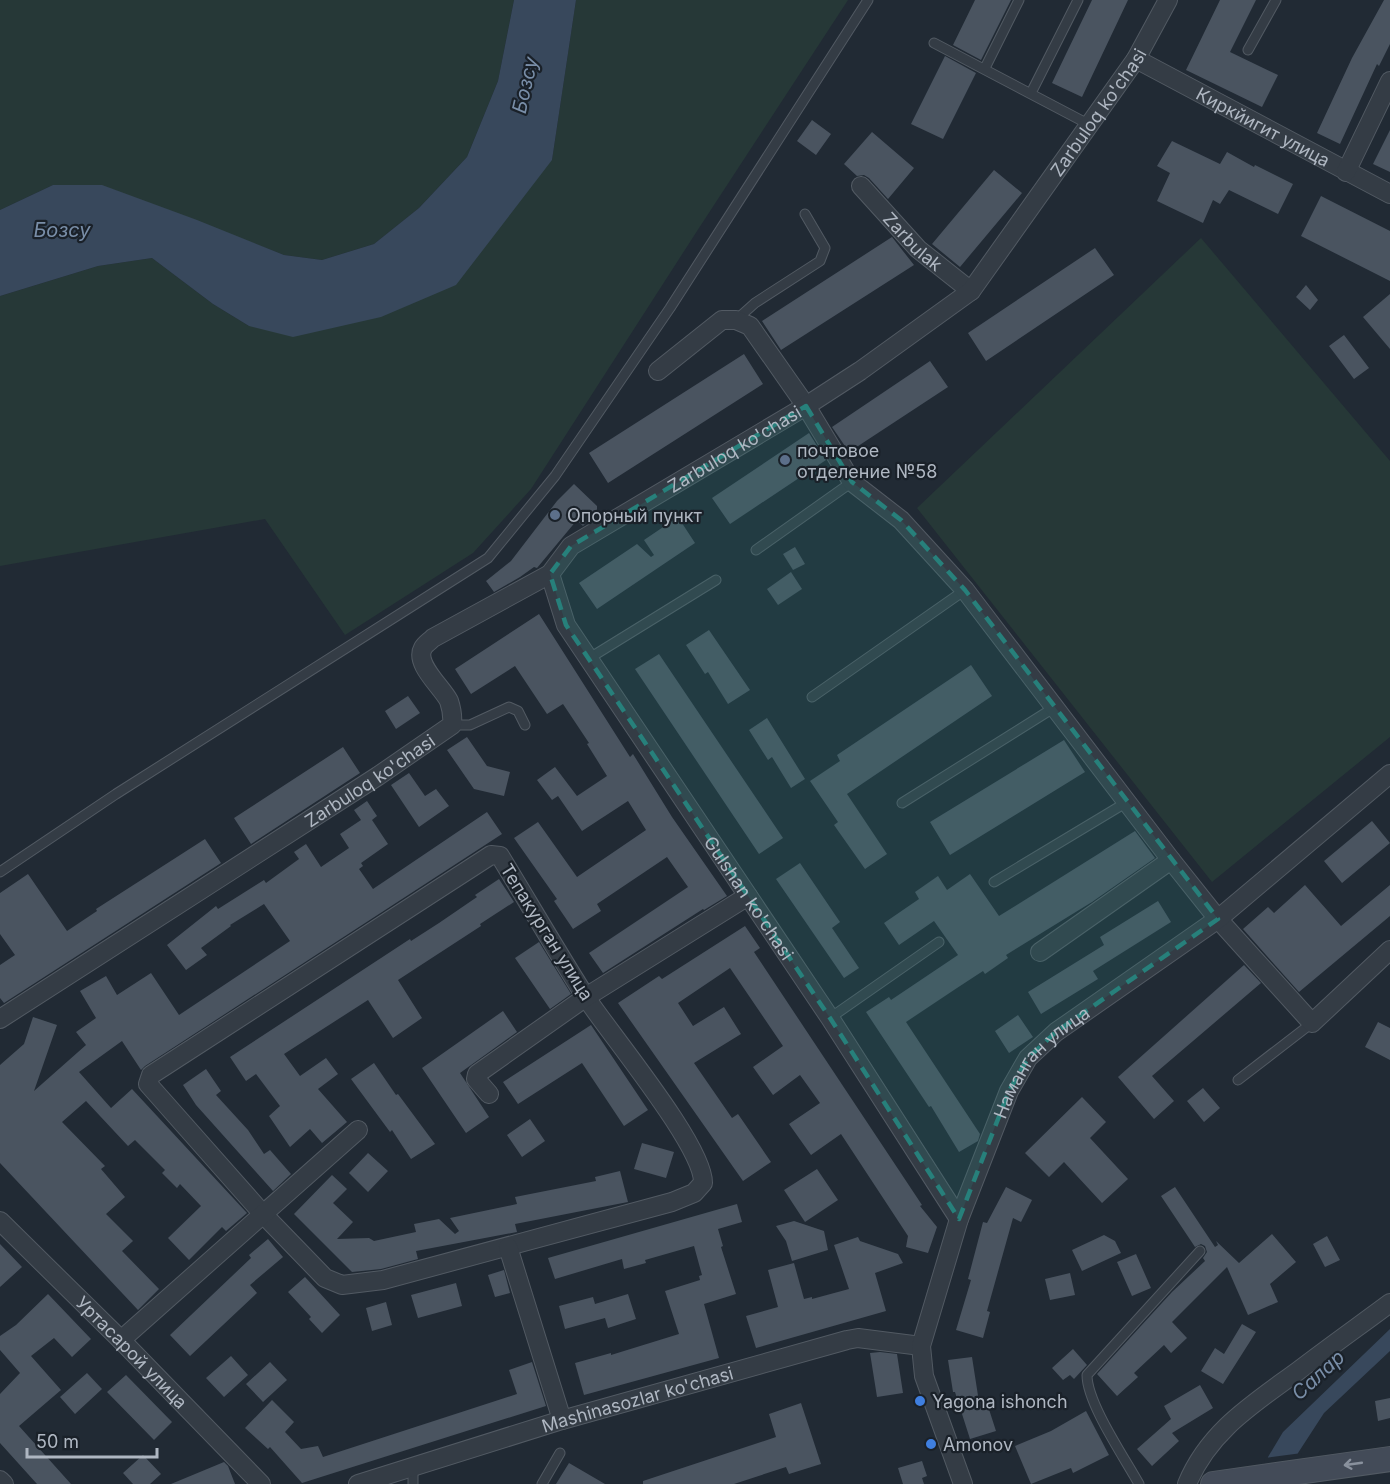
<svg xmlns="http://www.w3.org/2000/svg" width="1390" height="1484" font-family="Inter,sans-serif">
<style>
.green{fill:#263837}
.water{fill:#38485c}
.pier{fill:#212a34}
.building{fill:#4a5460}
.lines{fill:none;stroke-linecap:round;stroke-linejoin:round}
.lane-casing{stroke:#525a63;stroke-width:11}
.street-casing{stroke:#525a63;stroke-width:20}
.secondary-casing{stroke:#525a63;stroke-width:26}
.lane{stroke:#343c45;stroke-width:9}
.street{stroke:#343c45;stroke-width:18}
.secondary{stroke:#434b58;stroke-width:24}
.oneway{stroke:#89919d}
.marked{fill:#27807b;fill-opacity:0.2;stroke:#27807b;stroke-width:4.5;stroke-dasharray:12 8;stroke-linejoin:round}
.service-dot{fill:#5c6f8a;stroke:#1a2129;stroke-width:2}
.shop-dot{fill:#3f7fe0;stroke:#1a2129;stroke-width:2}
.labels{text-anchor:middle;dominant-baseline:central;stroke-width:4.5;stroke-linejoin:round;paint-order:stroke}
.street-label{font-size:18px;fill:#afb7c2;stroke:#1a2129}
.poi-label{font-size:18px;fill:#afb7c2;stroke:#1a2129;text-anchor:start}
.water-label{font-size:20px;font-style:italic;fill:#798ea8;stroke:#1a2129}
</style>
<rect width="100%" height="100%" fill="#212a34"/>
<!-- green -->
<path class="green" d="M0,0h514l-16,81 -31,76 -48,51 -45,36 -52,16 -38,-5 -173,-66 -58,-4 -53,25z
M576,0h272l-149,228 -168,261 -58,64 -128,82 -80,-116 -265,47v-270l98,-30 54,-8 61,46 36,22 303,-166z
M1201,238l189,223v276l-178,145 -295,-374z"/>
<!-- water -->
<path class="water" d="M514,0h62l-24,160 -96,125 -75,32 -88,20 -44,-11 -36,-22 -61,-46 -54,8 -98,30v-86l53,-25h49l95,35 87,35 38,5 52,-16 45,-36 48,-51 31,-76z
M1390,1329v22l-66,62 -26,40 -8,31h-27l5,-27 15,-25z"/>
<!-- pier -->
<path class="pier" d="M1302,1453l-9,31h-33l5,-26z"/>
<!-- building -->
<path class="building" d="M975,0h36l-30,60 -28,-15z
M1092,0h36l-46,97 -30,-14z
M1220,0h36l-26,52 48,23 -16,32 -76,-37z
M1384,0h6v44l-11,22 -2,-2 -37,80 -23,-11 35,-75z
M945,56l31,17 -33,66 -32,-15z
M812,120l19,14 -15,21 -19,-14z
M1390,130v42l-17,-8z
M872,132l42,36 -26,31 -19,-21 -5,-3 -7,1 -13,-12z
M1172,141l48,23 7,-12 27,15 1,-2 38,19 -15,30 -49,-24 -9,14 -7,-4 -10,23 -46,-22 13,-28 -13,-7z
M994,170l28,23 -62,74 -28,-23z
M1321,196l69,35v50l-89,-45z
M892,237l22,28 -133,85 -19,-29z
M1095,248l19,27 -128,86 -18,-28z
M1306,285l12,15 -8,10 -14,-13z
M1390,294v55l-27,-32z
M1344,335l25,33 -15,11 -25,-33z
M744,354l19,30 -155,99 -19,-30z
M930,361l18,26 -99,65 -17,-25z
M809,433l17,27 -96,64 -18,-26z
M574,484l23,22v5l-14,15 -6,-6 -40,48 -3,-1 -14,10 -26,15 -8,-11 25,-20 46,-60z
M678,517l17,26 -98,66 -18,-26 58,-39 14,13 3,-2 -10,-15z
M795,547l10,17 -12,6 -10,-16z
M791,572l11,17 -24,16 -11,-16z
M539,614l91,143 3,-3 39,63 55,79 -23,14 -1,-1 -100,64 -14,-20 99,-66 -21,-30 -70,47 4,7 -28,18 -19,-28 3,-2 -43,-61 24,-16 39,55 69,-47 -18,-29 -46,30 -24,-35 -6,4 -15,-20 18,-13 22,29 30,-20 -20,-32 2,-1 -26,-39 -16,10 -32,-48 -44,28 -16,-25z
M709,630l41,60 -22,14 -20,-32 -3,2 -19,-29z
M659,654l124,184 -24,16 -124,-185z
M971,665l21,31 -145,98 40,60 -22,15 -31,-44 4,-3 -28,-41 30,-20 -3,-6z
M408,696l12,17 -24,16 -11,-18z
M767,718l38,61 -14,9 -19,-31 -4,3 -19,-30z
M467,737l20,29 23,6 -6,24 -30,-7 -27,-39z
M1064,740l21,32 -135,83 -20,-33z
M343,747l17,26 -109,71 -17,-26z
M409,773l16,23 11,-7 13,17 -30,21 -28,-42z
M367,801l10,15 -5,4 16,24 -27,19 2,3 -4,3 14,20 114,-77 15,22 -357,232 -4,4 -19,-29 -43,31 32,36 21,-19 115,124 -21,18 -4,-4 -33,33 -21,-22 33,-32 -21,-22 -3,4 -15,-15 3,-3 -30,-30 -7,6 -42,-45 -24,21 43,44 -4,3 24,28 -19,17 27,27 -11,10 37,38 -21,21 -138,-147v-98l24,-21 9,-27 24,8 -23,66 52,-46 -10,-13 20,-14 -16,-27 26,-15 11,19 34,-22 28,42 111,-74 -26,-37 -34,21 1,1 -30,22 6,7 -21,15 -19,-25 49,-39 2,3 46,-29 2,3 33,-24 -5,-7 12,-8 15,23 28,-19 -9,-14 21,-14 -7,-10z
M1372,821l18,22 -48,40 -18,-22z
M1135,831l20,27 -63,44 -86,53 2,3 -23,16 -2,-3 -26,17 -51,34 74,112 -2,7 -19,11 -28,-46 -2,1 -63,-95 23,-15 2,3 67,-45 -24,-34 -35,24 -15,-22 35,-24 -4,-7 23,-16 9,14 23,-16 29,42z
M205,839l16,24 -217,140 -4,-5v-33l15,-10 -15,-21v-41l28,-19 39,57 30,-20 -1,-2z
M800,863l40,59 -8,6 27,40 -15,10 -68,-99z
M499,879l15,23 -34,22 1,2 -83,54 24,38 -29,20 -25,-38 -84,54 16,22 26,-18 12,16 -20,15 29,33 -25,21 -12,-14 -20,18 -21,-31 11,-10 -24,-32 -10,7 -16,-24 180,-118 1,2 28,-18 38,-26 -2,-2z
M1305,885l36,41 49,-41v31l-91,76 -56,-63 25,-22 6,6z
M1158,901l13,21 -78,49 5,8 -57,35 -13,-22 76,-47 -4,-8z
M745,926l15,22 -6,4 168,253 -2,1 17,21 -9,26 -22,-6 2,-11 -67,-102 -30,21 -22,-31 31,-21 -20,-28 -27,20 -20,-28 30,-21 -53,-78 -52,35 15,23 31,-19 17,27 -47,29 38,55 6,-4 33,48 -28,19 -125,-178 41,-27 3,3z
M539,942l32,52 -21,15 -35,-51z
M1244,965l17,18 -109,93 22,25 -20,18 -36,-42z
M503,1011l14,21 -57,41 29,44 -23,16 -44,-65z
M1018,1015l15,22 -24,16 -14,-22z
M1378,1022l12,6v32l-25,-13z
M591,1025l57,85 -24,16 -42,-63 -64,41 -15,-22z
M374,1063l22,32 2,-1 37,50 -24,15 -19,-29 -2,2 -39,-53z
M206,1069l15,22 -5,4 32,35 16,24 6,-4 21,24 -18,17 -77,-86 -13,-20z
M1203,1088l17,20 -16,14 -17,-21z
M1082,1097l24,25 -16,16 38,41 -26,24 -38,-41 -15,15 -24,-24z
M530,1119l15,22 -23,16 -15,-22z
M642,1143l32,9 -8,26 -32,-9z
M368,1153l20,18 -20,21 -19,-19z
M817,1169l21,31 -33,22 -21,-32z
M620,1171l8,31 -113,22 2,8 -101,19 2,8 -37,10 -29,3 -58,-58 38,-39 15,14 -14,14 20,19 -16,17 32,-1 5,3 42,-9 -2,-8 25,-5 16,15 4,-3 -9,-13 67,-14 -2,-7 81,-16 -1,-4z
M1006,1187l26,13 -11,22 -8,-4 -26,93 3,1 -7,26 -27,-8 15,-50 -3,-1 15,-57 4,1z
M1175,1187l40,60 3,-2 -2,-4 23,22 33,-29 24,28 -26,22 8,18 -30,13 -21,-48 -55,55 15,16 -16,15 -7,-8 -30,28 4,4 -21,19 -20,-22 75,-82 33,-31 -2,-3 4,-6 -2,-6 -4,-2 -6,3 -34,-51z
M737,1204l5,18 -24,7 5,17 -2,1 15,47 -32,10 15,54 -135,37 -9,-32 36,-10v2l68,-21 -14,-43 35,-11 -1,-4 3,-1 -8,-29 -49,14 1,3 -22,6 -2,-10 -67,20 -7,-21z
M794,1221l30,10 4,19 -36,11 -6,-20 -10,-15z
M1104,1235l11,6 6,12 -39,18 -10,-21z
M1327,1236l13,24 -15,7 -12,-23z
M858,1237l2,4 38,13 5,9 -28,10 11,38 -130,37 -10,-32 32,-9 -10,-37 26,-7 10,36 8,-2v2l37,-10 -15,-44z
M268,1239l15,18 -33,28 7,8 -67,63 -20,-21 81,-77 -2,-3z
M0,1244l22,23 -22,20z
M1136,1254l15,34 -19,8 -15,-34z
M504,1270l6,23 -15,4 -7,-22z
M1070,1273l5,22 -25,5 -5,-21z
M305,1277l35,38 -18,18 -13,-14 2,-2 -23,-25z
M456,1283l6,23 -44,12 -7,-23z
M48,1294l43,45 -19,18 -18,-19 -23,18 30,34 -42,36 52,58h-34l-37,-41v-49l20,-21 -20,-23v-14l16,-11z
M628,1294l8,25 -28,9 -3,-10 -40,11 -6,-23 34,-9 2,7z
M386,1302l6,23 -20,6 -6,-23z
M1242,1324l14,8 -33,52 -22,-13 14,-23 9,6z
M1073,1349l14,16 -13,14 -4,-4 -7,5 -11,-12z
M880,1352l17,2 6,39 -26,4 -7,-44z
M231,1356l17,19 -24,22 -18,-19z
M972,1357l7,45 7,-2 10,31 -26,8 -15,-47h-2l-5,-32z
M270,1362l17,18 -24,22 -17,-18z
M532,1362l14,44 -244,77 -32,-36 -2,2 -23,-21 27,-28 22,22 -9,10 16,17 17,-3 5,11 194,-63 -8,-24z
M87,1373l15,16 -27,25 -15,-17z
M126,1375l46,47 -18,18 -47,-48z
M1200,1385l13,23 -41,25 7,8 -27,25 -15,-17 34,-30 -7,-13z
M1390,1398v20l-12,3 -3,-20z
M801,1403l20,61 -32,10 -3,-7 -52,17h-91v-3l133,-44 -7,-23z
M1086,1411l23,44 -36,18 -2,-5 -40,16 -16,-38 36,-15z
M143,1455l18,19 -11,10h-17l-10,-11z
M922,1461l5,15 -5,2 2,6h-21l-5,-16z
M224,1462l4,4 7,18h-64z
M569,1463l36,21h-49z"/>
<g class="lines">
<!-- lane casing -->
<g class="lane-casing">
<path id="lane" d="M934,43l156,82
M1248,50l28,-50
M985,68l34,-68
M1031,93l47,-93
M736,320l19,-17 65,-42 5,-13 -20,-34
M756,550l96,-68
M588,659l128,-79
M812,697l153,-107
M452,725h18l39,-18 9,4 7,14
M902,803l153,-96
M0,872l116,-78 372,-236 67,-82 115,-168 198,-308
M994,882l133,-80
M830,1018l109,-76
M1238,1080l74,-57
M413,1467v17
M542,1484l18,-31
M1139,1484c-15,-27 -52,-81 -52,-109l113,-124"/>
</g>
<!-- street casing -->
<g class="street-casing">
<g id="street">
<path id="s1" d="M1136,59l254,135"/>
<path d="M1346,172l44,-91"/>
<path id="s2" d="M861,186l57,63 53,42"/>
<path d="M658,371l64,-51h14l14,6 56,80 46,76 49,38 64,70 206,270 47,59 94,104 78,-73"/>
<path id="s3" d="M550,574l16,51 264,393 129,201"/>
<path d="M491,855l9,1c28,46 56,94 85,140 24,37 119,150 118,187l-9,10 -22,9 -289,78 -41,5 -17,-7 -63,-65 -114,-129 3,-9z"/>
<path d="M1040,952l131,-92"/>
<path id="s4" d="M0,1019l378,-243 74,-51c1,-9 0,-15 -3,-24 -7,-14 -35,-37 -26,-53 2,-4 7,-7 10,-10l117,-64 21,-28 235,-140 54,-35 111,-80 165,-232 32,-59"/>
<path d="M489,1094l-13,-15 1,-5 109,-77 162,-101"/>
<path id="s5" d="M0,1221l121,119 140,144"/>
<path d="M508,1247l54,173"/>
<path d="M121,1340l237,-210"/>
<path d="M0,1480l4,4"/>
<path id="s6" d="M358,1484l204,-64 285,-80 11,-2 63,8"/>
<path id="s7" d="M963,1484l-39,-108 -3,-30 38,-127 50,-128 19,-33 28,-26 162,-113 172,-145"/>
<path d="M1187,1484c22,-53 66,-80 111,-113 30,-23 61,-45 92,-68"/>
</g>
</g>
<!-- secondary casing -->
<g class="secondary-casing">
<path id="secondary" d="M1213,1484l177,-25"/>
</g>
<!-- lane -->
<use href="#lane" class="lane"/>
<!-- street -->
<use href="#street" class="street"/>
<!-- secondary -->
<use href="#secondary" class="secondary"/>
</g>
<!-- one-way arrows -->
<defs><path id="oneway-shaft" d="M-6 0H5M1.5-3L5.5 0L1.5 3" fill="none" stroke-width="1.6" stroke-linecap="round" stroke-linejoin="round" transform="scale(1.5)"/></defs>
<use class="oneway" href="#oneway-shaft" transform="translate(1353 1464) rotate(172)"/>
<!-- marked area -->
<path class="marked" d="M806,406l46,76 49,38 64,70 253,329 -162,113 -28,26 -19,33 -50,128 -129,-201 -264,-393 -16,-51 21,-28z"/>
<!-- markers -->
<g class="service-dot">
<circle cx="785" cy="460" r="6"/>
<circle cx="555" cy="515" r="6"/>
</g>
<g class="shop-dot">
<circle cx="920" cy="1401" r="6"/>
<circle cx="931" cy="1444" r="6"/>
</g>
<g class="labels">
<!-- street labels -->
<g class="street-label">
<text stroke="none"><textPath href="#s4" startOffset="1502">Zarbuloq ko'chasi</textPath></text>
<text stroke="none"><textPath href="#s1" startOffset="144">Киркйигит улица</textPath></text>
<text stroke="none"><textPath href="#s2" startOffset="76">Zarbulak</textPath></text>
<text stroke="none"><textPath href="#s4" startOffset="998">Zarbuloq ko'chasi</textPath></text>
<text stroke="none"><textPath href="#s4" startOffset="440">Zarbuloq ko'chasi</textPath></text>
<text stroke="none"><textPath href="#s3" startOffset="382">Gulshan ko'chasi</textPath></text>
<text transform="translate(547 932) rotate(58)">Тепакурган улица</text>
<text stroke="none"><textPath href="#s7" startOffset="458">Наманган улица</textPath></text>
<text stroke="none"><textPath href="#s5" startOffset="186">Уртасарой улица</textPath></text>
<text stroke="none"><textPath href="#s6" startOffset="292">Mashinasozlar ko'chasi</textPath></text>
</g>
<!-- poi labels -->
<g class="poi-label">
<text x="797" y="450">почтовое<tspan x="797" dy="21">отделение №58</tspan></text>
<text x="567" y="515">Опорный пункт</text>
<text x="932" y="1401">Yagona ishonch</text>
<text x="943" y="1444">Amonov</text>
</g>
<!-- water labels -->
<g class="water-label">
<text transform="translate(525 85) rotate(-77)">Бозсу</text>
<text x="62" y="230">Бозсу</text>
<text transform="translate(1318 1375) rotate(-42)">Салар</text>
</g>
</g>
<!-- scale -->
<path d="M27 1448v9h130v-9" fill="none" stroke="#afb7c2" stroke-width="3"/>
<text x="36" y="1448" font-size="18" fill="#afb7c2" stroke="#1a2129" stroke-width="4.5" paint-order="stroke">50 m</text>
</svg>
